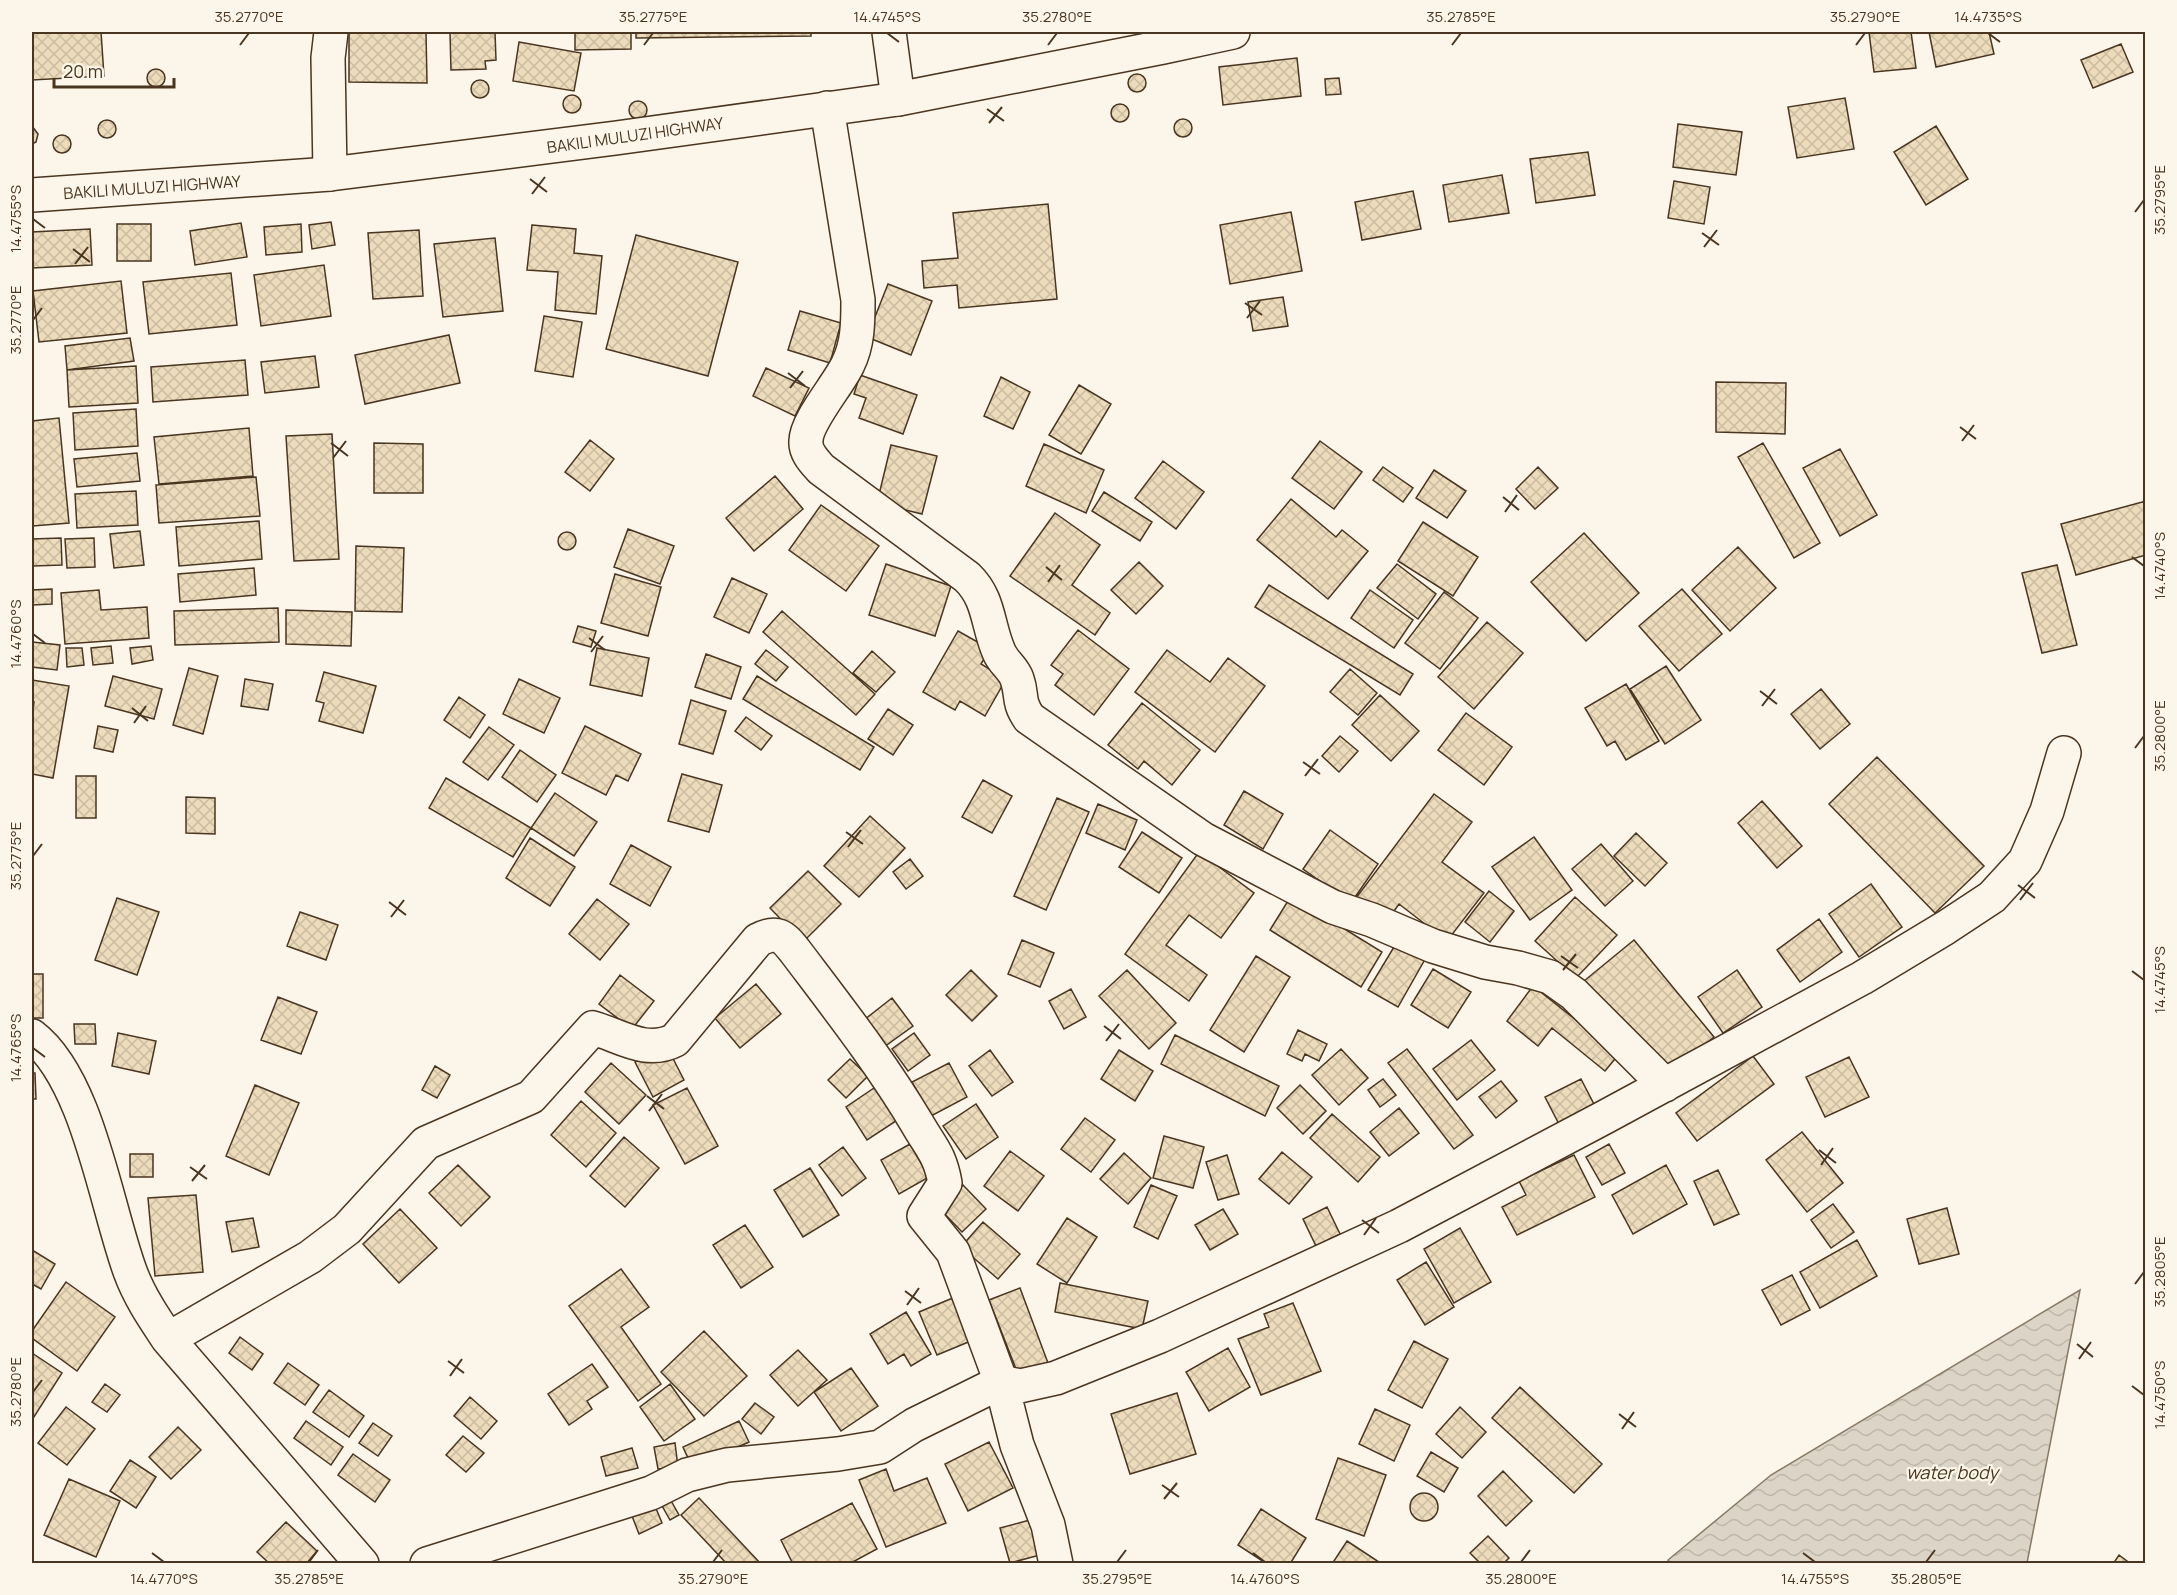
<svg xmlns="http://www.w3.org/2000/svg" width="2177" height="1595" font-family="Manrope,sans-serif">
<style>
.water{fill:url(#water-waves);stroke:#887966;stroke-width:1.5}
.building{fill:url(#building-cross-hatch);stroke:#4a3520;stroke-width:1.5}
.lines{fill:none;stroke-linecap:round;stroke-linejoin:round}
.street-casing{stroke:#4a3520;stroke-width:36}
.highway-casing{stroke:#4a3520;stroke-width:36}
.street{stroke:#fbf6e9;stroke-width:33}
.highway{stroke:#fbf6e9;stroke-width:33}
.ticks{fill:none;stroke:#4a3520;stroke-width:2}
.labels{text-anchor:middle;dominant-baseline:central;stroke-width:4.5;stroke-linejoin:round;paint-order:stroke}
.street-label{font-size:16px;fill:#4a3520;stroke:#fbf6e9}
.water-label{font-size:18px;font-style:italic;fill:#4a3520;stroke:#fbf6e9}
.neatline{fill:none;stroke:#4a3520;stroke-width:2}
.ticks-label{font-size:15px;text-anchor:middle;fill:#4a3520}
</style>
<defs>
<pattern id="water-waves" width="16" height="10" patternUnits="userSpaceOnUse" patternTransform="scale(1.5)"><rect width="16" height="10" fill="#dcd4c6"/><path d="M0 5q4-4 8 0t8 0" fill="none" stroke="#beb7aa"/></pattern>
<pattern id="building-cross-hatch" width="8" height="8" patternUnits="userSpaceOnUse" patternTransform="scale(1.5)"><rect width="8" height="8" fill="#ecdcbc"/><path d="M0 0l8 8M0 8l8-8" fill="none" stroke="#ccbda1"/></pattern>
</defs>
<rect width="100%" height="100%" fill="#fbf6e9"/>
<!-- water -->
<path class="water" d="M2080,1290l-53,273 -356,1 -3,-4 103,-85z"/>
<!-- building -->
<path class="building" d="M32,32h69l3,44 -72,4z
M349,32h77l1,51 -78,-1z
M450,32h45l1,28 -11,1 1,8 -35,1z
M575,32h56v17l-56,1z
M636,32h175v4l-175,2z
M1869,32h42l5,36 -42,4z
M1929,32h60l5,22 -58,13z
M519,42l62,11 -7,38 -61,-10z
M2121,44l12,28 -40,16 -12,-28z
M1297,58l4,38 -78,9 -4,-38z
M147 78a9 9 0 1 1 18 0a9 9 0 1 1-18 0Z
M1128 83a9 9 0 1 1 18 0a9 9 0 1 1-18 0Z
M1339,78l2,16 -15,1 -1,-16z
M471 89a9 9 0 1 1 18 0a9 9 0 1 1-18 0Z
M563 104a9 9 0 1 1 18 0a9 9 0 1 1-18 0Z
M1845,98l9,51 -57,9 -9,-51z
M629 110a9 9 0 1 1 18 0a9 9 0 1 1-18 0Z
M1111 113a9 9 0 1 1 18 0a9 9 0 1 1-18 0Z
M1174 128a9 9 0 1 1 18 0a9 9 0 1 1-18 0Z
M98 129a9 9 0 1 1 18 0a9 9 0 1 1-18 0Z
M1678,124l64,8 -6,43 -63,-8z
M32,126l6,8 -2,8 -4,2z
M1936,126l32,53 -42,26 -32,-53z
M53 144a9 9 0 1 1 18 0a9 9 0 1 1-18 0Z
M1588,152l7,43 -59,8 -6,-44z
M1502,175l7,38 -60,9 -6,-37z
M1674,181l36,6 -6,37 -36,-6z
M1413,191l8,38 -59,11 -7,-38z
M1048,204l9,95 -98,9 -2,-23 -33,3 -2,-27 36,-3 -5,-45z
M1291,212l11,59 -72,13 -10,-59z
M331,222l4,23 -23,4 -3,-24z
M241,223l6,34 -52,8 -5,-34z
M117,224h34v37h-34z
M301,224l1,28 -36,3 -2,-28z
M532,225l44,4 -2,24 28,3 -6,58 -41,-4 3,-38 -31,-2z
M90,229l2,36 -60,3v-36z
M419,230l4,66 -50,3 -5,-66z
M636,235l102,27 -30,114 -102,-27z
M495,238l8,73 -60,6 -9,-73z
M324,265l7,51 -70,10 -7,-51z
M231,273l6,52 -88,9 -6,-52z
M121,281l6,52 -88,9 -6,-51z
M888,284l44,17 -21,54 -44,-18z
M1283,297l5,29 -35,5 -5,-29z
M800,311l41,12 -11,40 -42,-13z
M544,316l38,6 -9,55 -38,-6z
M449,335l11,48 -95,21 -10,-49z
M130,338l4,23 -67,9 -2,-24z
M315,356l4,31 -54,6 -4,-31z
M245,360l3,35 -95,7 -2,-35z
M136,366l2,37 -69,4 -2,-37z
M766,368l43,20 -14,28 -42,-20z
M860,375l57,20 -14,39 -44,-16 7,-20 -12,-4z
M1001,377l29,15 -17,37 -29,-13z
M1716,382l70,1 -1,51 -69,-2z
M1079,385l32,19 -30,50 -32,-19z
M136,409l2,37 -63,4 -2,-37z
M59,418l10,105 -36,3 -1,-105z
M249,428l4,48 -94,8 -5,-47z
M332,434l7,125 -45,2 -8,-125z
M590,440l24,19 -24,32 -25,-19z
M1320,441l42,31 -28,37 -42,-31z
M374,443l49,1v49h-49z
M1763,443l57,100 -26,15 -56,-101z
M1044,444l60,26 -18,43 -60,-27z
M891,445l46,11 -15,58 -45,-11z
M1840,449l37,66 -37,21 -37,-68z
M137,453l3,28 -63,6 -3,-28z
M1163,461l41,31 -28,37 -41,-31z
M1383,467l30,21 -10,14 -30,-22z
M1538,467l20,21 -23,21 -19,-20z
M1434,470l32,21 -19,27 -31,-20z
M775,476l28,33 -49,42 -28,-33z
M256,477l4,39 -101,7 -3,-38z
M136,491l2,34 -61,3 -2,-34z
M1104,492l48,30 -12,19 -48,-30z
M1291,499l45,38 6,-7 26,21 -40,48 -71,-59z
M2146,501v54l-70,20 -15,-51z
M821,505l58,41 -33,45 -57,-41z
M1055,513l45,32 -28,40 38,28 -15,22 -85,-59z
M259,521l3,38 -83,7 -3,-39z
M1423,522l55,35 -25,39 -55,-35z
M628,529l46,17 -14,38 -46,-17z
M140,531l4,34 -30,3 -4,-34z
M558 541a9 9 0 1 1 18 0a9 9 0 1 1-18 0Z
M1584,533l55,60 -53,48 -55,-59z
M61,538l1,27 -29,1 -1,-27z
M94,538l1,29 -28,1 -2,-29z
M356,546l48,2 -2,64 -47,-1z
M1738,547l38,41 -46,43 -38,-41z
M1139,562l24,24 -27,28 -25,-24z
M886,564l65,22 -16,50 -66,-21z
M1397,564l39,30 -18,25 -41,-31z
M2057,565l20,80 -35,8 -20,-80z
M254,568l2,27 -76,7 -2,-28z
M615,574l46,13 -13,49 -47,-13z
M732,578l35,16 -18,39 -35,-16z
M1269,585l144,89 -13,21 -145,-88z
M52,589v15l-20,1v-15z
M1682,589l40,45 -43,37 -40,-45z
M99,590l2,20 46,-3 2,31 -84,6 -4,-51z
M1370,590l43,30 -19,28 -43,-30z
M1444,592l34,26 -38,51 -35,-26z
M278,608l1,34 -104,3 -1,-34z
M286,610l66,2 -1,34 -65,-2z
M782,611l93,83 -19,21 -93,-83z
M1487,622l36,31 -49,56 -36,-32z
M578,626l18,5 -5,16 -18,-5z
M1078,630l51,39 -35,46 -39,-30 8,-11 -12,-9z
M958,631l32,18 -9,15 25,15 -21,37 -25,-15 -5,9 -32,-18z
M32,642l28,3 -3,25 -25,-3z
M111,646l2,17 -20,2 -2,-17z
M151,646l2,14 -21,4 -2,-16z
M66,648h16l2,17 -17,2z
M597,648l52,10 -7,38 -52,-11z
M766,650l22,17 -12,14 -21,-17z
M1167,650l43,32 18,-24 37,28 -50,66 -80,-60z
M872,651l23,21 -19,20 -23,-19z
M706,654l35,13 -10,32 -36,-12z
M1666,666l35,54 -36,24 -35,-55z
M189,668l29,8 -15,58 -30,-9z
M1350,669l27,24 -19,22 -28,-23z
M324,672l52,14 -13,47 -44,-12 5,-18 -8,-2z
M113,676l49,13 -8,30 -49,-13z
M757,676l117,71 -14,23 -117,-71z
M245,679l28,5 -5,26 -27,-4z
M519,679l41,19 -16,35 -41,-19z
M32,680l37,6 -16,92 -21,-4v-57l2,-15h-2z
M1626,684l33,57 -33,19 -11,-19 -8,5 -22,-38z
M1821,689l29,35 -30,25 -29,-35z
M1380,695l39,36 -28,30 -39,-36z
M459,697l26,18 -15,23 -26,-18z
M691,700l35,11 -13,43 -34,-10z
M1142,703l58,47 -28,35 -28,-24 -6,8 -30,-24z
M888,709l25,16 -20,30 -25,-16z
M1466,713l46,34 -28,38 -46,-35z
M746,717l26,19 -11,14 -26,-19z
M98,726l20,4 -5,22 -19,-4z
M585,726l56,28 -13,27 -12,-6 -10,20 -44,-22z
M489,727l25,18 -26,35 -25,-18z
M1340,736l18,15 -19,21 -17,-16z
M520,750l36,25 -19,27 -35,-25z
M1877,757l107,109 -49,47 -106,-109z
M682,774l40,11 -13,47 -41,-11z
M76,776h20v42h-20z
M446,778l85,50 -18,29 -84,-49z
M983,780l29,16 -20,37 -30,-16z
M1244,791l39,23 -20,35 -39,-24z
M555,793l42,29 -23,34 -43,-28z
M1434,794l38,28 -30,40 42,31 -37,48 -48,-37 -12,17 -31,-23z
M186,797l29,1v36l-29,-1z
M1057,798l32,14 -43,98 -32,-14z
M1762,801l40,45 -25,22 -39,-45z
M1098,804l39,16 -12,30 -39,-17z
M870,816l35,32 -46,49 -35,-31z
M1330,830l48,34 -27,39 -48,-34z
M1142,832l40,26 -23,35 -40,-26z
M1636,833l31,30 -22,23 -31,-30z
M1534,837l38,53 -42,30 -38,-53z
M530,838l45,29 -25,39 -44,-28z
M1601,844l32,37 -28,25 -33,-37z
M631,845l40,22 -21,39 -40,-22z
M1199,852l55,41 -33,45 -32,-23 -23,30 41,30 -18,26 -64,-47z
M910,859l13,17 -17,13 -13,-17z
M808,871l33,33 -38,38 -33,-34z
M1871,884l31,43 -43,30 -30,-43z
M1489,891l25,20 -24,31 -25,-20z
M1291,896l91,56 -21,35 -91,-57z
M1575,897l42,38 -41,43 -41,-37z
M117,898l42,14 -22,63 -42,-15z
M597,899l32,25 -29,36 -31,-26z
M300,912l38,13 -12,35 -39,-14z
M1819,919l23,33 -42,30 -23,-32z
M1400,937l28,17 -30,53 -30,-17z
M1022,940l32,13 -14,34 -32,-13z
M1634,940l80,97 -49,41 -81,-97z
M1256,956l34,21 -46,75 -34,-22z
M1433,969l38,23 -23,36 -37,-23z
M971,970l26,26 -25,25 -26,-26z
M1127,970l49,53 -27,26 -50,-53z
M1737,970l25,37 -39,26 -25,-36z
M32,974h11v44h-11z
M620,975l34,26 -22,28 -33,-25z
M756,984l25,30 -41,34 -25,-30z
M1533,986l86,68 -14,17 -53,-43 -14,18 -31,-25z
M1071,989l15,28 -22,12 -15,-28z
M278,997l39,15 -16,42 -40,-14z
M892,998l21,28 -29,21 -20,-27z
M74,1024h21l1,20h-21z
M1298,1030l29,14 -8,17 -14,-7 -3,7 -15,-7z
M118,1033l38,8 -7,33 -37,-8z
M914,1033l16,22 -22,16 -16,-22z
M1175,1035l104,51 -14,30 -104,-52z
M1471,1040l24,30 -38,30 -24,-31z
M666,1045l18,35 -31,17 -18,-35z
M1341,1049l27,29 -29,27 -27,-30z
M1407,1049l66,86 -19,14 -66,-86z
M990,1050l23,32 -21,14 -23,-30z
M1119,1050l34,21 -18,30 -34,-22z
M1753,1056l21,28 -77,57 -21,-28z
M1849,1057l20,40 -44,20 -19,-40z
M850,1059l18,17 -22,22 -18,-18z
M611,1063l35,32 -27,29 -34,-32z
M949,1063l18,34 -36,19 -19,-34z
M435,1066l15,9 -13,23 -15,-8z
M32,1073h3l1,26h-4z
M1383,1079l13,16 -16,12 -12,-17z
M1581,1079l16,31 -36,18 -16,-31z
M1501,1081l16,20 -21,17 -17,-21z
M255,1085l44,18 -30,72 -43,-19z
M1300,1085l26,26 -23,23 -26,-26z
M877,1086l22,33 -32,21 -21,-33z
M687,1088l31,58 -33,18 -32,-59z
M581,1101l35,32 -30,34 -35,-32z
M976,1104l22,33 -32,22 -23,-33z
M1399,1108l20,25 -30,23 -19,-24z
M1332,1114l48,43 -22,25 -48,-44z
M1085,1118l30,22 -24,32 -30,-23z
M1802,1132l41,51 -36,29 -41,-52z
M1164,1136l40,11 -11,41 -40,-10z
M624,1137l35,31 -34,39 -35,-31z
M910,1144l19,33 -30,17 -18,-34z
M1609,1144l16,29 -23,12 -16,-28z
M843,1147l23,31 -24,18 -23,-31z
M1010,1151l34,25 -26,35 -34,-25z
M1282,1152l30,25 -23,27 -30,-25z
M1124,1153l27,25 -23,26 -28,-25z
M130,1154h23v23h-23z
M1227,1155l12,39 -21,6 -12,-38z
M1574,1155l21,42 -78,38 -15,-28 24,-12 -7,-14z
M458,1165l32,32 -29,29 -32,-33z
M1666,1165l21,39 -54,30 -21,-39z
M810,1168l29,47 -36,22 -29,-47z
M1718,1170l21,44 -25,11 -20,-44z
M963,1185l23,24 -24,23 -23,-24z
M1151,1185l26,11 -19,43 -24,-12z
M196,1195l7,77 -48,4 -7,-78z
M1833,1204l21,28 -23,16 -20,-28z
M1327,1207l13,27 -24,12 -13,-27z
M1947,1208l12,46 -40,10 -12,-45z
M400,1209l37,39 -38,35 -36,-39z
M1223,1209l15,25 -28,16 -15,-25z
M253,1218l6,29 -27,5 -6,-30z
M1067,1218l30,19 -30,46 -30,-19z
M983,1222l37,32 -22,25 -37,-32z
M745,1225l28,42 -32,21 -28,-43z
M1460,1228l31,54 -37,21 -30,-54z
M1857,1240l20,36 -57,32 -20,-36z
M32,1250l23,14 -14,25 -9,-5z
M1426,1262l28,45 -29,18 -28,-45z
M621,1269l28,38 -28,20 40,57 -23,17 -69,-95z
M1792,1275l18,35 -29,15 -19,-35z
M66,1282l49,35 -38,54 -45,-33v-7z
M1060,1283l88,18 -6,28 -87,-17z
M1020,1288l28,75 -30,11 -29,-74z
M960,1295l18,43 -41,17 -18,-43z
M1293,1303l28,68 -60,24 -23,-56 31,-12 -5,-13z
M906,1312l25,42 -20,12 -7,-12 -16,10 -18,-30z
M704,1331l43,45 -43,40 -43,-44z
M240,1337l23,17 -11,16 -23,-17z
M1414,1341l34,18 -26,49 -34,-18z
M1228,1348l22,39 -41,24 -23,-39z
M798,1350l29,30 -29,26 -28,-31z
M32,1353l30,20 -30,47z
M288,1363l31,22 -14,20 -31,-22z
M592,1364l16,23 -21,14 5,8 -23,16 -21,-31z
M851,1368l27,38 -37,25 -27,-39z
M105,1384l15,11 -13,17 -15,-10z
M670,1384l25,35 -31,22 -24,-34z
M1520,1387l82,77 -28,29 -82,-75z
M329,1390l35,26 -15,21 -36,-25z
M1177,1393l19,61 -66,20 -19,-60z
M470,1397l27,24 -16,18 -27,-23z
M755,1403l19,14 -13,17 -19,-15z
M66,1407l29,22 -28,36 -29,-22z
M1460,1407l26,25 -24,26 -26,-24z
M1375,1409l35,16 -16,36 -35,-17z
M306,1421l37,26 -12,18 -37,-27z
M739,1421l10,21 -57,25 -9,-20z
M373,1423l19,13 -14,20 -19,-13z
M178,1427l23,23 -30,29 -22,-22z
M463,1436l21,17 -18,19 -20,-17z
M989,1442l24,46 -45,23 -23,-47z
M675,1443l3,24 -20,2 -4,-22z
M632,1448l6,20 -32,8 -5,-19z
M1431,1452l27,16 -14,24 -27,-16z
M353,1454l37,26 -15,22 -37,-27z
M1338,1458l48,17 -22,61 -48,-17z
M130,1460l26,17 -20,31 -26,-17z
M886,1469l8,22 33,-13 19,45 -60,24 -27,-67z
M1503,1471l29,30 -26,25 -28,-30z
M69,1479l51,22 -24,56 -52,-22z
M1410 1507a14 14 0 1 1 28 0a14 14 0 1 1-28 0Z
M699,1498l62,66h-34l-46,-49z
M670,1499l9,16 -9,5 -9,-16z
M852,1503l25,46 -28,15h-56l-12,-24z
M655,1506l7,17 -23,11 -7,-18z
M1261,1509l45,29 -16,26h-23l-29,-19z
M1030,1520l10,35 -30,8 -10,-35z
M286,1522l31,29 -11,13h-36l-13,-12z
M1488,1536l21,22 -6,6h-22l-11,-11z
M1347,1541l35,23h-50z
M2119,1555l12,9h-18z"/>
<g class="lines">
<!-- street casing -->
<g class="street-casing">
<path id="street" d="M889,32l9,67
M827,108l31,192c0,22 0,44 -10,64 -9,20 -42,57 -42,77 -1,11 8,20 15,28l146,108c23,22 20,48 32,75 4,10 15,17 18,27 6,17 0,21 12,39l174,121 130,68 39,13 61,26 52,16 33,6 32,9 24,17 91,91
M330,174l-2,-116 3,-26
M32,1036c56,43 74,170 98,235 9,25 24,47 38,68l194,225
M168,1339l142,-82 37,-28 79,-86 105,-46 62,-69c28,8 53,27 82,12l83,-100c19,-10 25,-4 37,11 43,57 87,113 123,174 14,24 22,30 27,58l-21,33 29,36 48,130 16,63 31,80 8,39
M427,1564l224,-71 36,-18 40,-10 111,-11 42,-7 34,-22 87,-43 19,4 36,-8 104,-42 239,-110 206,-109 257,-139 83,-50 47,-31 33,-36 22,-50 17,-58"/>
</g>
<!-- highway casing -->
<g class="highway-casing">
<path id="highway" d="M32,195l298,-21 286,-36 282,-39 265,-52 70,-15"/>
</g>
<!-- street -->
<use href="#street" class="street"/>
<!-- highway -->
<use href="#highway" class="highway"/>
</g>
<!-- ticks -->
<path class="ticks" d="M887,33l12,9M1988,33l12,9M240,45l9,-12M644,45l9,-12M1048,45l9,-12M1452,45l9,-12M1856,45l9,-12M987,109l17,12M989,123l13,-16M530,179l17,13M532,194l13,-17M2135,212l9,-12M33,219l12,9M1702,233l17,12M1704,247l13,-17M73,249l17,13M75,264l13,-17M1245,303l17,12M1247,318l13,-17M33,320l9,-12M788,373l17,13M790,388l13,-17M1960,427l16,12M1962,441l12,-16M331,443l17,13M333,458l13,-17M1503,497l16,13M1505,512l12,-17M2132,557l12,9M1046,567l16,13M1048,582l12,-17M33,634l12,9M589,638l16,12M591,652l12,-16M1760,691l17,13M1762,706l13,-17M132,708l16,13M134,723l12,-17M2135,748l9,-12M1303,762l17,12M1305,776l13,-17M846,832l17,12M848,847l13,-17M33,856l9,-12M2018,885l17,13M2020,900l13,-17M389,902l17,13M391,917l13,-17M1561,956l17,12M1563,970l13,-16M2132,971l12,9M1104,1026l17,13M1106,1041l13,-17M33,1048l12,9M647,1096l17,13M649,1111l13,-17M1819,1150l17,13M1821,1165l12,-17M190,1167l17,12M192,1181l13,-16M1362,1220l17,13M1364,1235l12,-17M2135,1284l9,-12M905,1291l16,12M907,1305l12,-17M2077,1344l16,13M2079,1359l12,-17M448,1361l16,12M450,1376l12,-17M2132,1386l12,9M33,1392l9,-12M1619,1414l17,13M1622,1429l12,-17M1162,1485l17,12M1164,1499l13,-16M152,1553l12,9M1253,1553l12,9M1803,1553l12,9M309,1562l9,-12M713,1562l9,-12M1117,1562l9,-12M1521,1562l9,-12M1926,1562l9,-12"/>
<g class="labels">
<!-- street labels -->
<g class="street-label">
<text transform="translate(635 135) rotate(-8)">BAKILI MULUZI HIGHWAY</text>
<text transform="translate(152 187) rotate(-4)">BAKILI MULUZI HIGHWAY</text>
</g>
<!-- water labels -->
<g class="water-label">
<text x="1952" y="1472">water body</text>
</g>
</g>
<!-- border -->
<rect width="2177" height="1595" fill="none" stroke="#fbf6e9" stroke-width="66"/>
<!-- scale -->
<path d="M54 78v9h120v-9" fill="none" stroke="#4a3520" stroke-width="3"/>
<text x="63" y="78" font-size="18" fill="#4a3520" stroke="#fbf6e9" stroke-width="4.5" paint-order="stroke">20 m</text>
<rect x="33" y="33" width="2111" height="1529" class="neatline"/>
<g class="ticks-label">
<text x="249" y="22">35.2770°E</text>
<text x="653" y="22">35.2775°E</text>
<text x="887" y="22">14.4745°S</text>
<text x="1057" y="22">35.2780°E</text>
<text x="1461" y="22">35.2785°E</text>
<text x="1865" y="22">35.2790°E</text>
<text x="1988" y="22">14.4735°S</text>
<text transform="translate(2160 200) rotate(-90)" y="5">35.2795°E</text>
<text transform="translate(16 219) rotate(-90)" y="5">14.4755°S</text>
<text transform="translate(16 320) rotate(-90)" y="5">35.2770°E</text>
<text transform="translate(2160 566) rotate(-90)" y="5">14.4740°S</text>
<text transform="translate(16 634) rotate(-90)" y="5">14.4760°S</text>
<text transform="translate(2160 736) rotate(-90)" y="5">35.2800°E</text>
<text transform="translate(16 856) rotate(-90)" y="5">35.2775°E</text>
<text transform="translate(2160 980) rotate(-90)" y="5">14.4745°S</text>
<text transform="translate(16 1048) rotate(-90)" y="5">14.4765°S</text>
<text transform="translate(2160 1272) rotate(-90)" y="5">35.2805°E</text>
<text transform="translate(16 1392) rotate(-90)" y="5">35.2780°E</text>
<text transform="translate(2160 1395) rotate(-90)" y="5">14.4750°S</text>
<text x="164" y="1584">14.4770°S</text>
<text x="309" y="1584">35.2785°E</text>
<text x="713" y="1584">35.2790°E</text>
<text x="1117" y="1584">35.2795°E</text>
<text x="1265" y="1584">14.4760°S</text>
<text x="1521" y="1584">35.2800°E</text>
<text x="1815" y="1584">14.4755°S</text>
<text x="1926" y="1584">35.2805°E</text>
</g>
</svg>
